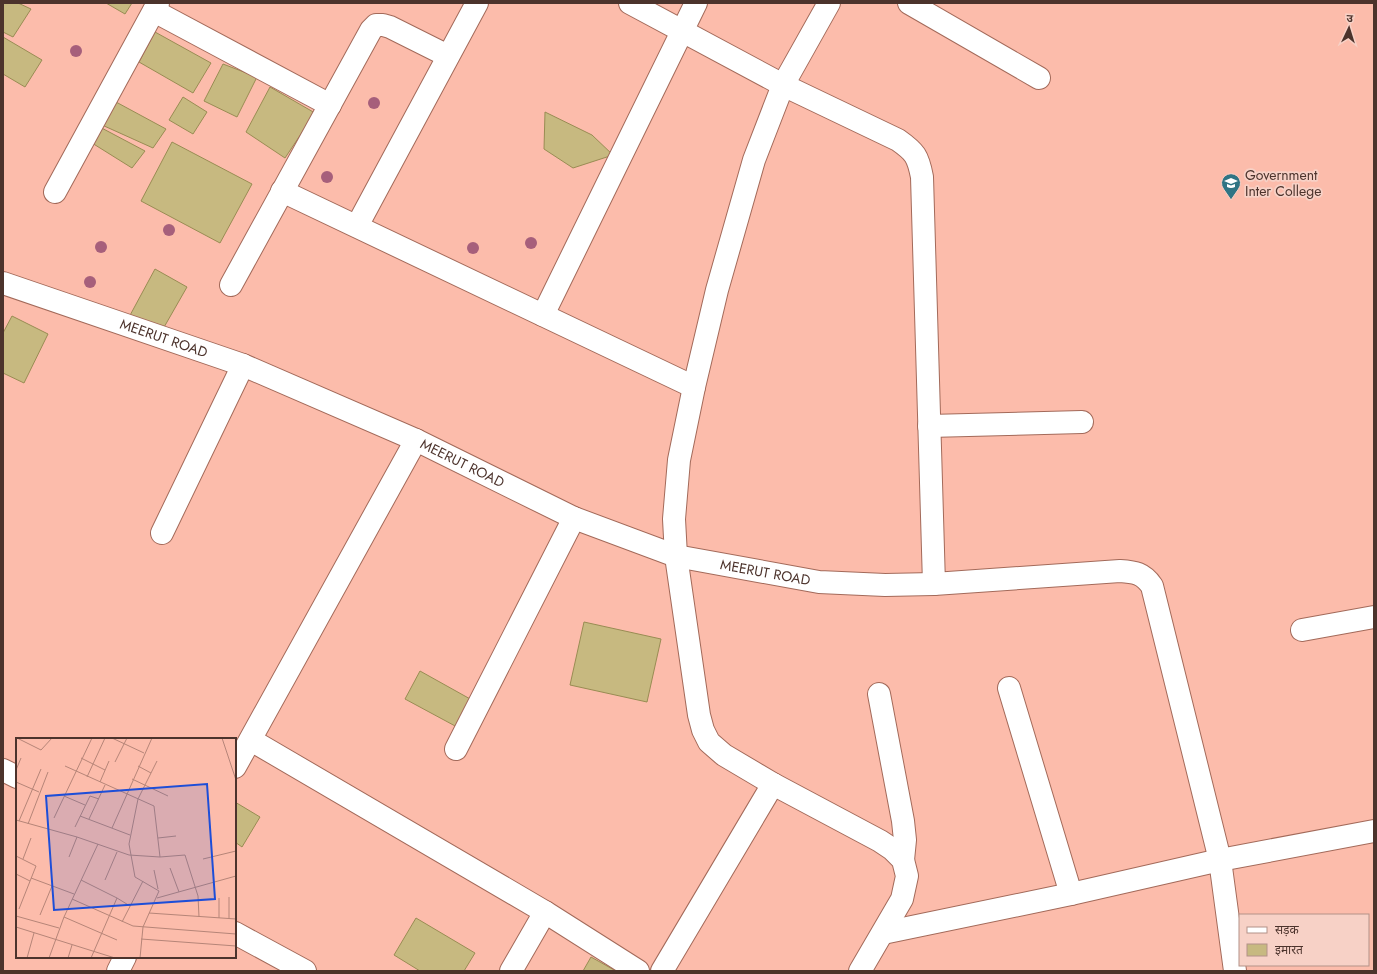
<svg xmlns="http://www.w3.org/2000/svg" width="1377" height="974" font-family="Jost,'Noto Sans Devanagari',sans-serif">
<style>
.building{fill:#c7b980;stroke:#998c53}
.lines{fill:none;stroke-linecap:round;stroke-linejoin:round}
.street-casing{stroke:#a36a5a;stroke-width:24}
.street{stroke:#fff;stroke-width:22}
.tree{fill:#a65f7b}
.labels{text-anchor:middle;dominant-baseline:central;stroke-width:3.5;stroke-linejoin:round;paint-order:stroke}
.poi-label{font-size:14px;fill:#4c332c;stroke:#f7d1c6;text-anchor:start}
.street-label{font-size:14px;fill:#4c332c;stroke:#f7d1c6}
.inset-road{fill:none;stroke:#b68578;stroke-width:1}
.view{fill:#1d4ed8;fill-opacity:0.15;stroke:#1d4ed8;stroke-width:2}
.inset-edge{fill:none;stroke:#4c332c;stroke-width:2}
</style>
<rect width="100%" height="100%" fill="#fcbcab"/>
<!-- building -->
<path class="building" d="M3,3h15l13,6 -18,28 -10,-5z
M106,3h26l-7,11z
M155,32l56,31 -18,30 -54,-31z
M3,37l39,23 -17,27 -22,-13z
M223,64l34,13 -20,40 -33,-16z
M270,87l45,26 -30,45 -39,-26z
M183,97l24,15 -14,22 -24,-14z
M116,102l50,27 -13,19 -51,-23z
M545,112l47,23 21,20 -40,13 -29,-19z
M96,125l49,26 -13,17 -48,-30z
M172,142l80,42 -32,59 -79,-42z
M155,269l32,18 -28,49 -31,-17z
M12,316l36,18 -24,49 -21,-10v-40z
M584,622l77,17 -14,63 -77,-17z
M420,671l52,29 -15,27 -52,-28z
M235,802l25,15 -18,30 -7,-5z
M416,918l59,35 -11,18h-44l-26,-16z
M591,957l25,14h-33z"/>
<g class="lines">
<!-- street casing -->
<g class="street-casing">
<g id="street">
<path d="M630,3l153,82 115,55c17,12 20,16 24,37l12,407 186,-13c15,1 23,2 32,15l68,274 15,111"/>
<path d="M829,3l-46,82 -29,75 -37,130 -23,97 -15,73 -5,59 2,37 23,159 4,15 6,12 15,13 49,29 107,57 12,8 11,11 4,16 -5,23 -42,72"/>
<path d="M909,3l130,75"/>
<path d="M154,11l176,94"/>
<path d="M282,191l412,196"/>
<path d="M55,192l103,-189"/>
<path d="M357,226l120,-223"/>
<path id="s1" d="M3,283l240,82 173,75 158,78 102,38 143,26 66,3 49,-1"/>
<path d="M231,285l140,-255 5,-5h7l7,2 58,29"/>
<path d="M543,315l153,-312"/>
<path d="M929,426l153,-4"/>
<path d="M162,533l81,-168"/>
<path d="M1302,630l72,-13"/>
<path d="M1009,688l62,206"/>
<path d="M879,694l24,127 2,19 -2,20"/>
<path d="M251,740l294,172 -34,59"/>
<path d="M456,749l118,-231"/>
<path d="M235,767l181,-327"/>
<path d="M3,770l14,7"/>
<path d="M545,912l93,59"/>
<path d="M235,933l70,38"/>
<path d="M883,933l188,-39 149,-34 154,-29"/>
<path d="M118,971l7,-14"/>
<path d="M662,971l111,-187"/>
</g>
</g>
<!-- street -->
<use href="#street" class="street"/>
</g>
<!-- trees -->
<g class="tree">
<circle cx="76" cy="51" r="6"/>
<circle cx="374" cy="103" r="6"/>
<circle cx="327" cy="177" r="6"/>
<circle cx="169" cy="230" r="6"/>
<circle cx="531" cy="243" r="6"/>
<circle cx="101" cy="247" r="6"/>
<circle cx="473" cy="248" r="6"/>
<circle cx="90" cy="282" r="6"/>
</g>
<!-- icons -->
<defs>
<g id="university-pin" transform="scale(1)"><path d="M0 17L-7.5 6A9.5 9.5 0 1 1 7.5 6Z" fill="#307484" stroke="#f7d1c6"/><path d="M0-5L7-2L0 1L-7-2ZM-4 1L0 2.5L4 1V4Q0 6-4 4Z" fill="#fff"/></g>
</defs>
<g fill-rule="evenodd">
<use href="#university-pin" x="1231" y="183"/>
</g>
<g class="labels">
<!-- poi labels -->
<g class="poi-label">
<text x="1245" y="175">Government<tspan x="1245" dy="16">Inter College</tspan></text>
</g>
<!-- street labels -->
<g class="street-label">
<text stroke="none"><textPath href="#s1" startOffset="170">MEERUT ROAD</textPath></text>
<text stroke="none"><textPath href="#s1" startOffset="494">MEERUT ROAD</textPath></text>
<text stroke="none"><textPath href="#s1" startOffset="818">MEERUT ROAD</textPath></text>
</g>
</g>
<!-- overview -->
<g transform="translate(16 738)">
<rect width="220" height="220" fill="#fcbcab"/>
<path class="inset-road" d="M1,0l24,12 11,-12M96,0l32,15M206,0l14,42M65,20l24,12M99,24l12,-24M49,28l89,40 6,51 25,-2 13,41 1,21M122,28l13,7M0,32l5,-12M71,39l18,-39M116,41l36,17M0,44l23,10M84,44l9,-21M48,58l21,9M64,78l50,19M38,80l38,-80M73,81l16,-34M0,82l61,17 52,18 31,2M3,83l22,-52M12,86l20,-52M59,89l15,-31 9,3M96,90l40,-90M142,100l18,-2M0,118l20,10 -17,43M53,119l8,-20M7,121l8,-21M187,121l33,-8M154,130l9,24M138,132l4,19M0,136l14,7M15,140l43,16M65,142l36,18 -26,60M89,142l12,-28M101,160l13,8M141,160l79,-22M56,161l61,27 103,8M133,175l87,6M24,177l12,-29M0,178l43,12M48,179l53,23M203,180v-20M213,181v-22M106,184l21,-41M0,189l99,31M125,201l95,7M11,220l7,-25M33,220l15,-41 34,-73M52,220l4,-13M124,220l3,-31 16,-36 -24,-14 -6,-33 9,-45 19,-38"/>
<path class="view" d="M191,46l8,115 -161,11 -8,-114z"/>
<rect width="220" height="220" class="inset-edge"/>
</g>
<!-- border -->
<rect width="1377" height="974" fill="none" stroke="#4c332c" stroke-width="8"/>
<!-- legend -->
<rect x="1239" y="914" width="130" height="52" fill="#f7d1c6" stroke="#b39288"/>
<rect x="1247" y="927" width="20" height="6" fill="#ffffff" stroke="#b39288"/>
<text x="1275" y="934" font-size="12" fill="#4c332c">सड़क</text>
<rect x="1247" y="944" width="20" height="12" fill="#c7b980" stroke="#b39288"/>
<text x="1275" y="954" font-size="12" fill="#4c332c">इमारत</text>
<!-- north arrow -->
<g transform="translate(1349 28) rotate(4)" stroke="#f7d1c6" stroke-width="3" paint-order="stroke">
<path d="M0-3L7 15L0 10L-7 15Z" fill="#4c332c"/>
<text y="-6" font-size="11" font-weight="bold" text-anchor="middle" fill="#4c332c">उ</text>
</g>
</svg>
